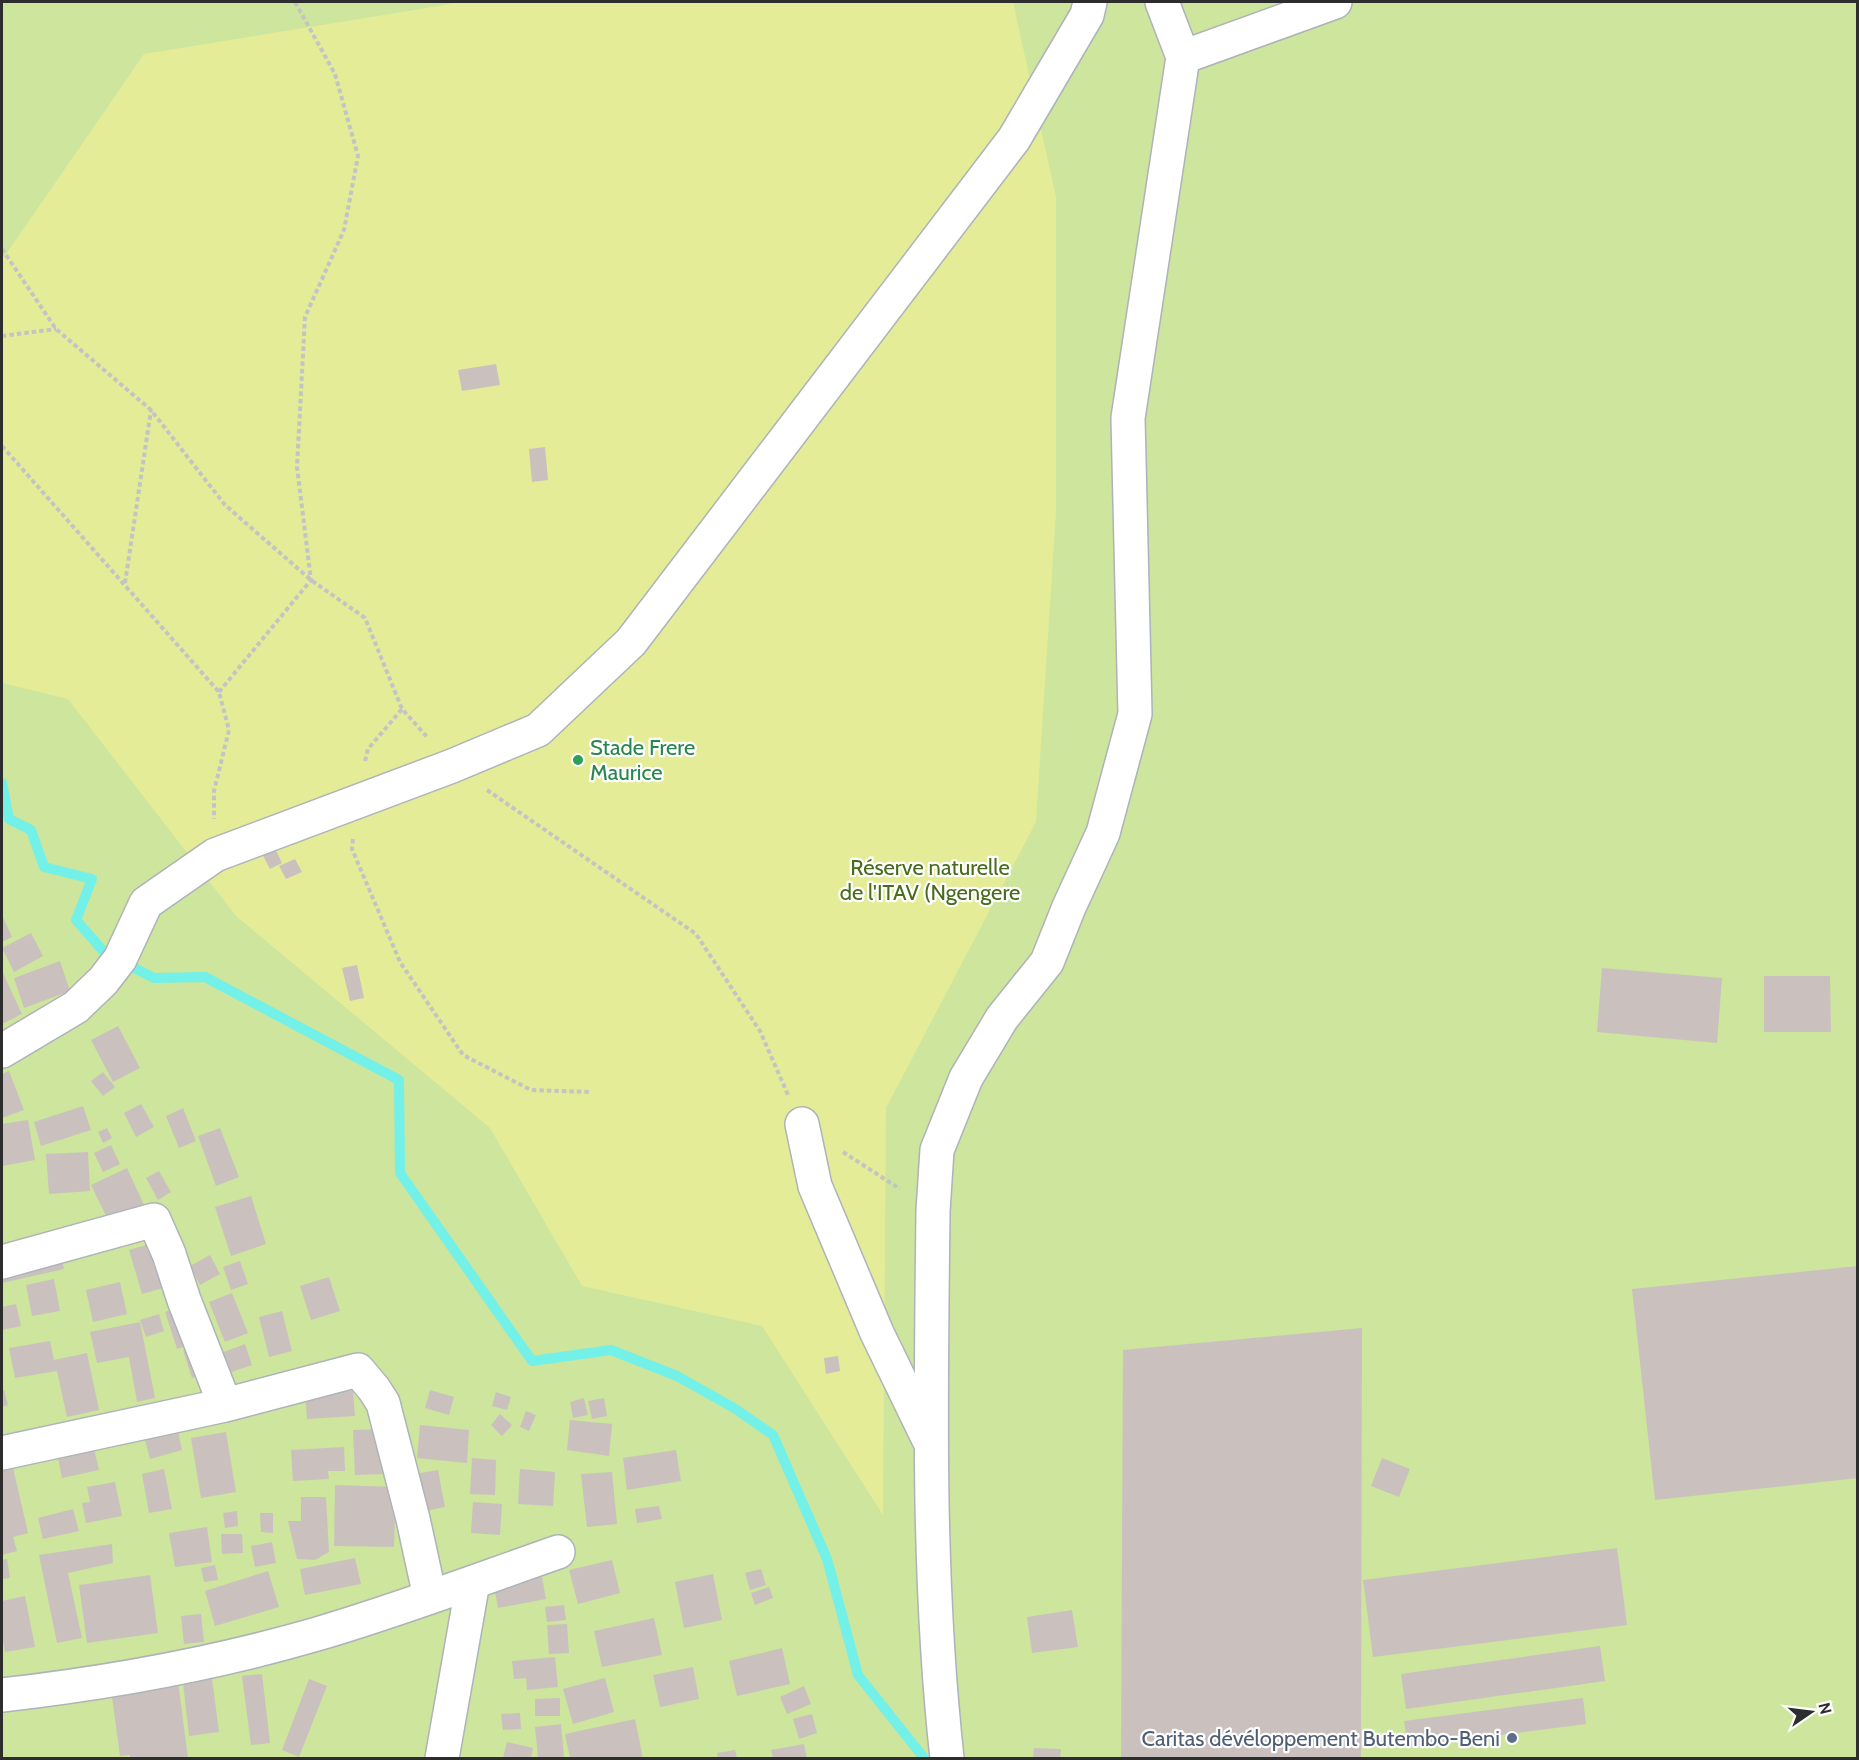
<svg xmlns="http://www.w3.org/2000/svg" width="1859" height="1760" font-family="Cabin,sans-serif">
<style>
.green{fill:#cde59c}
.pitch{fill:#e4ec98}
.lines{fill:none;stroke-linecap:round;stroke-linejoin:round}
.stream{stroke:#73f0e8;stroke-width:10}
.building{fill:#cac1be}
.minor-casing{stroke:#adb3b9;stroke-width:36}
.path{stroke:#c4c4c4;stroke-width:4;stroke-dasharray:4.5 3;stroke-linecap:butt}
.minor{stroke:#fff;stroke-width:33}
.leisure-dot{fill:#2e9e5b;stroke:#fff;stroke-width:2}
.service-dot{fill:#5c6f8a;stroke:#fff;stroke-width:2}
.labels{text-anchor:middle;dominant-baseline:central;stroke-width:4.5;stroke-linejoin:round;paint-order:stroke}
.leisure-label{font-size:22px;fill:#27864d;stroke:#fff;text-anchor:start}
.park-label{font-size:22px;fill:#476c1b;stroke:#fff}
.service-label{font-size:22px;fill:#4e5e75;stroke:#fff;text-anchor:end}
</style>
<rect width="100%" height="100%" fill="#eee3e0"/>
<!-- green -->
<path class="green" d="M2,2h1855v1756h-1855z"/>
<!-- pitch -->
<path class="pitch" d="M457,2h556l43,195v315l-20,310 -150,286 -3,407 -121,-189 -180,-40 -92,-158 -254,-212 -168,-217 -66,-16v-423l142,-206 295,-48z"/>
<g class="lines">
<!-- stream -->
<path class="stream" d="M2,783l7,36 22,11 13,37 48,12 -16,41 29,33 49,25 51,-1 194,103 1,93 132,188 79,-11 66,26 57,32 39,27 54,124 31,116 66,83"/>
</g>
<!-- building -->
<path class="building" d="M496,364l4,21 -38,6 -4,-21z
M545,447l3,33 -16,2 -3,-33z
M273,844l9,19 -12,6 -10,-19z
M295,859l7,13 -16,7 -7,-13z
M2,915l10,22 -10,5z
M31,933l12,23 -29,16 -12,-24z
M60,961l10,30 -46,17 -10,-30z
M357,965l7,33 -14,3 -8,-33z
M1602,968l120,10 -5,65 -120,-11z
M2,971l20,43 -20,10z
M1764,976h66l1,56h-67z
M118,1026l22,42 -27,14 -22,-42z
M9,1071l15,39 -22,8v-44z
M103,1072l12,15 -12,9 -12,-15z
M141,1104l13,23 -18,10 -12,-24z
M83,1106l8,24 -50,16 -7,-24z
M183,1108l13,33 -17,7 -13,-32z
M28,1120l7,40 -33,6v-42z
M107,1128l5,10 -9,5 -5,-11z
M220,1128l19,49 -23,9 -18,-50z
M111,1145l9,19 -17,8 -9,-19z
M88,1152l2,39 -41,3 -3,-40z
M127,1168l18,39 -35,17 -19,-39z
M159,1171l12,21 -13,8 -12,-22z
M251,1196l15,48 -35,12 -16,-49z
M58,1239l6,30 -62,14v-31z
M157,1242l13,44 -28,8 -13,-44z
M210,1255l10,19 -20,11 -10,-19z
M240,1261l8,23 -17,6 -8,-23z
M1858,1266v212l-203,22 -23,-211z
M329,1277l11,34 -29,9 -11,-34z
M54,1279l6,32 -28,5 -6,-31z
M120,1282l7,32 -34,8 -7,-32z
M232,1293l16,40 -23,9 -16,-40z
M16,1304l5,22 -19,4v-23z
M186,1305l11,38 -20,6 -12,-37z
M282,1311l10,40 -23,6 -10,-40z
M159,1314l5,17 -18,6 -6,-17z
M140,1322l15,76 -18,4 -8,-45 -32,6 -7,-31z
M1362,1328l-1,430h-240l2,-408z
M50,1341l4,19 33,-7 12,57 -32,7 -10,-46 -42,7 -6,-30z
M203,1344l8,28 -19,6 -9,-28z
M245,1344l7,21 -32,11 -7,-20z
M838,1356l2,15 -14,3 -2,-16z
M339,1388v4l14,-1 2,25 -48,3 -2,-29z
M2,1390h2l4,15 -6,2z
M430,1390l24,7 -5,18 -24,-7z
M496,1392l15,5 -4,13 -15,-4z
M584,1398l4,17 -15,3 -3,-16z
M604,1398l3,18 -15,3 -4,-18z
M526,1411l10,4 -7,16 -9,-4z
M500,1414l12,11 -10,11 -11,-11z
M570,1420l42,4 -3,32 -42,-6z
M420,1425l49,5 -2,33 -50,-5z
M386,1429l2,45 -33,1 -2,-45z
M178,1431l4,19 -32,9 -5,-19z
M226,1432l10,60 -35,6 -10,-60z
M92,1440l7,30 -37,8 -6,-30z
M344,1447l1,24h-17l1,8 -36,2 -2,-31z
M676,1450l5,31 -54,9 -4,-32z
M472,1458l24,2 -1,35 -25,-1z
M1382,1458l28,11 -11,28 -28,-11z
M11,1459l17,74 -15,4 4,14 -15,4v-94z
M164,1469l8,40 -23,4 -7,-39z
M520,1469l35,3 -2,34 -35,-2z
M438,1470l7,37 -34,7 -7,-38z
M612,1472l5,52 -30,3 -6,-53z
M115,1482l7,34 -36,7 -4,-20 8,-1 -3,-15z
M335,1485l61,2 -2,60 -60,-1z
M301,1497h25l3,55 -14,8 -18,-1 -9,-38h13z
M473,1502l29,2 -2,31 -29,-2z
M659,1506l3,13 -25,4 -2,-14z
M73,1509l6,22 -36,8 -5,-21z
M237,1511l1,15 -13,2 -2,-15z
M260,1513h13v20l-12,-1z
M207,1527l5,35 -37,5 -6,-34z
M221,1534h21l1,19 -21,1z
M272,1542l4,21 -21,4 -4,-21z
M112,1544l1,19 -45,10 14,65 -25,5 -18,-88z
M1617,1548l10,77 -254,32 -10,-77z
M355,1558l6,26 -56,11 -5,-26z
M7,1559l3,19 -8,1v-19z
M612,1560l8,33 -42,11 -9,-34z
M215,1565l3,15 -14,2 -3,-14z
M540,1566l6,33 -48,9 -6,-33z
M761,1569l5,16 -16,5 -5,-17z
M268,1571l11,36 -64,19 -10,-35z
M713,1574l9,46 -38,8 -9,-46z
M150,1575l8,58 -71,10 -8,-58z
M769,1587l4,11 -18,7 -4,-12z
M25,1596l10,51 -30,5 -3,-18v-33z
M564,1605l2,15 -19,2 -2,-15z
M1072,1610l6,37 -46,6 -5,-36z
M201,1614l3,28 -20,2 -3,-28z
M654,1618l8,37 -60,12 -8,-36z
M567,1624l2,29 -20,1 -2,-29z
M1600,1646l5,35 -199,28 -5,-35z
M782,1648l8,36 -53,12 -8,-35z
M555,1657l3,30 -31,3 -1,-12 -12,1 -2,-18z
M693,1667l6,32 -39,8 -7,-32z
M211,1671l8,61 -30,4 -7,-62z
M177,1674l11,84h-58v-3l-10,1 -10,-74z
M262,1674l8,69 -19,2 -9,-69z
M605,1678l9,34 -41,12 -10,-35z
M309,1679l18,7 -28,71 -17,-7z
M804,1686l7,18 -24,10 -7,-17z
M560,1698v18h-25v-17z
M1583,1698l3,26 -178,23 -4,-26z
M520,1713l1,16 -18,1 -2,-16z
M812,1714l5,19 -18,6 -6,-20z
M635,1719l8,39h-73l-5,-24z
M561,1724l3,34h-26l-3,-31z
M507,1742l26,6 -2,10h-28z
M804,1744l3,14h-34l-2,-8z
M1034,1748l27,1 -1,9h-27z
M735,1750l2,8h-19l-1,-5z"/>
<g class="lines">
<!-- minor casing -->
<g class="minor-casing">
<path id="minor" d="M1183,57l152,-55
M2,1051l74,-44 27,-26 17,-22 26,-56 69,-48 237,-89 86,-36 93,-88 383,-503 73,-124 3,-13
M802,1124l13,62 62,147 52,107
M2,1262l152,-42 15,34 15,46 41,105
M2,1453l223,-48 133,-35 16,19 9,14 30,116 17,78
M2,1695c106,-12 212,-31 315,-61 82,-24 161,-54 241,-82
M442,1758l31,-176
M947,1758c-20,-181 -16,-364 -14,-547l4,-61 29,-72 36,-60 45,-56 22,-55 34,-74 32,-119 -7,-296 55,-361 -21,-55"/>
</g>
<!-- path -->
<path class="path" d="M2,249l54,80 95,81 74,95 86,75 54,38 37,91 26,29
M2,336l54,-7
M2,446l217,246 10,38 -15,61v28
M125,583l26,-173
M219,692l92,-112 -14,-113 8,-150 39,-87 14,-74 -23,-82 -40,-72
M365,761l3,-12 34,-40
M487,790l209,144 64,97 28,64
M353,839l-1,10 48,113 63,93 68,35 58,2
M843,1152l57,37"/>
<!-- minor -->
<use href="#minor" class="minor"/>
</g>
<!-- markers -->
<circle class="leisure-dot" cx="578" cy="760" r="6"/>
<circle class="service-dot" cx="1512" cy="1738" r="6"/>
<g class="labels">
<!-- leisure labels -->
<g class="leisure-label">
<text x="590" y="747">Stade Frere<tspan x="590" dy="25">Maurice</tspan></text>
</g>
<!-- park labels -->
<g class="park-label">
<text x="930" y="867">Réserve naturelle<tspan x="930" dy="25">de l'ITAV (Ngengere</tspan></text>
</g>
<!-- service labels -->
<g class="service-label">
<text x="1500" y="1738">Caritas dévéloppement Butembo-Beni</text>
</g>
</g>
<!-- border -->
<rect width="1859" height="1760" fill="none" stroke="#2d2d2d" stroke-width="6"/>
<!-- north arrow -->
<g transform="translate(1811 1712) rotate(76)" stroke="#ffffff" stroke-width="4.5" paint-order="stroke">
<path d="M0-4.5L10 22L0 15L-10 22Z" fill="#2d2d2d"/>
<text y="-9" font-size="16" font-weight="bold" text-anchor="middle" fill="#2d2d2d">N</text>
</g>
</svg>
